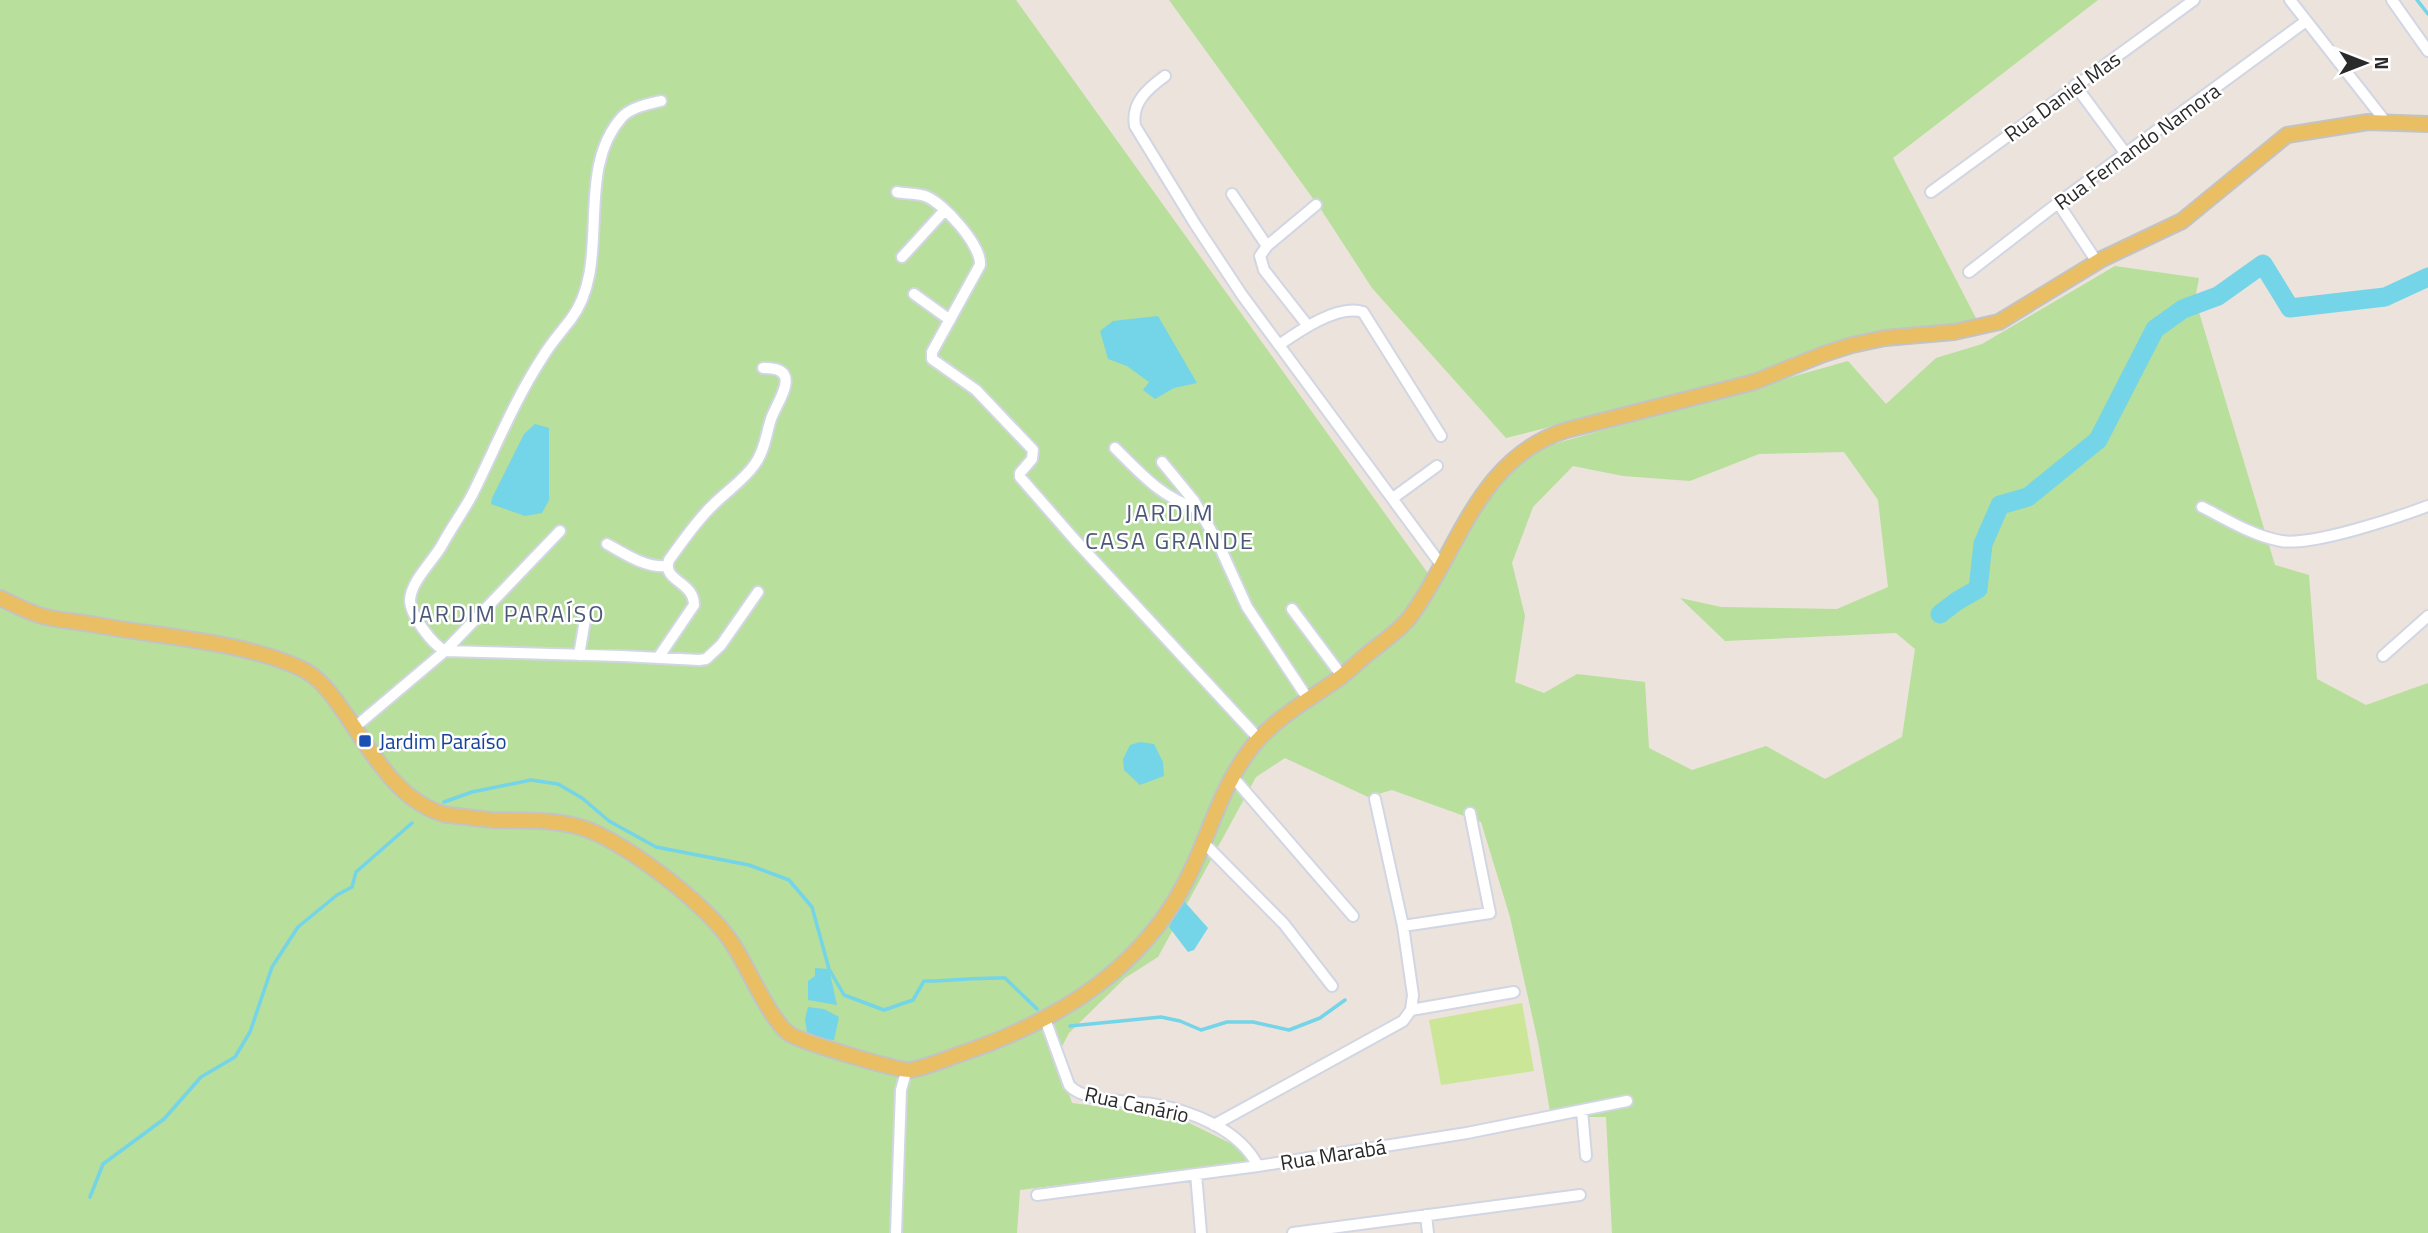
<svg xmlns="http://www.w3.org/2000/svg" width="2428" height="1233" font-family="'Titillium Web',sans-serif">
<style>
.green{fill:#b8df9b;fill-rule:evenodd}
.pitch{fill:#cbe697}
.water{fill:#74d4e8}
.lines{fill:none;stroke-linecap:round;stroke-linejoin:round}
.stream{stroke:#74d4e8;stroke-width:3.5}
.river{stroke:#74d4e8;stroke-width:19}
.minor-casing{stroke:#d1d6e2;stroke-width:14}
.major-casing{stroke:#c3c3c3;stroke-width:18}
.minor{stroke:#fff;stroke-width:10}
.major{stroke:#eabe63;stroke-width:14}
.transit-dot{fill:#1a4fb4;stroke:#fff;stroke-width:2.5}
.labels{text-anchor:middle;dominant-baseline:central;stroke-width:5;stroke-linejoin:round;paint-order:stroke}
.street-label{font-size:21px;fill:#2a2a2a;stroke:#fff}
.transit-label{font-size:21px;fill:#164399;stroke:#fff;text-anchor:start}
.neighbourhood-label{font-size:23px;letter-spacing:2px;fill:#4c5878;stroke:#fff}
.quarter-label{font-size:24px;letter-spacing:2px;fill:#4c5878;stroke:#fff}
</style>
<rect width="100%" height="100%" fill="#ebe3dc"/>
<!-- green -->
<path class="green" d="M0,0h1016l421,586 62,-107 37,-30 312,-88 38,43 50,-46 46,-14 133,-78 84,12 -4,21 80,266 34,10 8,104 49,26 62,-22v550h-816l-6,-116h-55l-13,-75 -28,-125 -29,-95 -89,-32 -24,7 -83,-39 -29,19 -98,180 -33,21 -56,55 -12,23 15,47 103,13 65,32 7,14 -227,28 -3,43h-1017zM1844,452l34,48 10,87 -51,22 -116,-2 -41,-9 45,43 171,-8 19,16 -13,88 -77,42 -59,-33 -74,24 -43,-22 -4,-66 -68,-8 -33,19 -29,-11 10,-66 -13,-53 21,-56 40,-41 50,10 67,5 69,-27z
M1169,0h929l-205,158 85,164 -175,40 -297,76 -134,-150 -50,-77z"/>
<!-- pitch -->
<path class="pitch" d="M1522,1003l12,68 -93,14 -12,-65z"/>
<!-- water -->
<path class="water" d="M1158,316l39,67 -23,5 -19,11 -12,-9 6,-8 -22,-16 -19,-7 -8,-28 13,-10z
M535,424l14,4v72l-7,13 -17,3 -34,-12 1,-6 32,-64z
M1140,742l14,2 9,18 1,14 -24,9 -16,-15 -1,-11 7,-14z
M1183,900l25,28 -14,22 -6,2 -19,-25z
M815,968l14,1 8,36 -29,-5v-19l7,-5z
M808,1007l16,2 15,8 -5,23 -14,-1 -13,-7 -2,-13z"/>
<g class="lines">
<!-- stream -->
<path class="stream" d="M2417,0l11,14
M444,802l28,-10 59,-12 27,4 24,14 27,23 47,26 93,18 40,15 23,27 17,62 15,26 40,15 29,-10 11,-19c27,0 54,-4 81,-3l32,31
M1070,1026l91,-9 19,4 21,9 26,-8h26l36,8 31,-12 25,-18
M90,1197l13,-33 61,-45 37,-42 34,-20 15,-25 22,-65 26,-40 39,-32 15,-8 4,-15 56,-49"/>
<!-- river -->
<path class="river" d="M1940,614l17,-13 21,-12 5,-45 17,-39 28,-8 70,-57 57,-111 28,-20 35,-13 45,-32 27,44 95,-11 43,-20"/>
<!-- minor casing -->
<g class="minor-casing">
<path id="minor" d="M2290,0l95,121
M2392,0l36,51
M1165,76c-18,13 -34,27 -30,50l60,98 47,71 200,271
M2075,85l51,69
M661,101c-13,3 -29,6 -39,16 -49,55 -9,146 -51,202 -10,13 -21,25 -29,39 -28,43 -47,91 -70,137 -9,17 -21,33 -30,50 -9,16 -31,36 -32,55 0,15 22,44 35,51l177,5 77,4 7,-1 15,-14 37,-53
M897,192c9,2 20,1 28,4 18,6 57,50 55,69l-48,87v7l44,31 57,60 -1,9 -12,14v4l55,63 184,199
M1931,192l263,-192
M1232,194l35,52 49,-41
M2058,203l39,59
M1267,246l-7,10 4,14 44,56
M902,257l42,-46
M1969,272l89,-69 248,-182
M914,294l36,26
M1279,345c20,-14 59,-41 84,-33l78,124
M1115,448c27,27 46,49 83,61
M1162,462l32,39 24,42 29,64 61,92
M1393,498l44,-32
M2202,507c26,13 51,29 79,34 32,5 115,-23 147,-35
M607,544c18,10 38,24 60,22
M1292,609l50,67
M579,655l7,-41
M2383,656l45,-40
M658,658l36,-53c0,-24 -33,-24 -25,-45 14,-19 27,-39 44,-55 14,-14 31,-25 42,-41 10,-14 11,-30 16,-45 6,-18 34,-52 -8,-51
M355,727l90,-76 115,-120
M1232,776l121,140
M1204,843l80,81 48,62
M1403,926l87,-13 -20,-100
M1411,1010l103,-18
M1045,1019l24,66c13,17 62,16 83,19 40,7 87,25 106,62
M1582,1110l4,46
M1214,1125l189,-104 8,-11 2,-15 -10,-69 -28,-127
M1196,1174l5,59
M1037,1195l221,-29 209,-33 160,-32
M1426,1215l2,18
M896,1233l5,-143 5,-18
M1293,1233l287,-38"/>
</g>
<!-- major casing -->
<g class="major-casing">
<path id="major" d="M0,598c13,6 26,13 39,17 18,6 39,6 58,10 64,12 144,16 203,43 20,9 32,27 44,44 27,39 54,91 103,103 16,1 31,4 46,5 34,1 73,-2 105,14 41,20 109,71 134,109 16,24 36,73 56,90 10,8 113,39 123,37 20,-4 39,-13 58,-19 90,-32 170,-80 216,-168 25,-47 36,-101 72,-142 24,-27 55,-43 84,-64 10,-8 19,-17 29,-25 14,-11 29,-21 40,-35 49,-66 68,-160 157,-187l187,-48 70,-28 28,-9 33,-7 69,-6 45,-10 103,-63 80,-38 105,-86 81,-13 60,2"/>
</g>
<!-- minor -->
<use href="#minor" class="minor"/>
<!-- major -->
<use href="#major" class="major"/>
</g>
<!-- markers -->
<rect class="transit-dot" x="358" y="734" width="14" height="14" rx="3.5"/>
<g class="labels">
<!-- street labels -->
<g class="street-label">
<text transform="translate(2062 96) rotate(-36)">Rua Daniel Mas</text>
<text transform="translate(2137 146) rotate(-36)">Rua Fernando Namora</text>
<text transform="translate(1137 1104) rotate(12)">Rua Canário</text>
<text transform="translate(1333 1154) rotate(-9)">Rua Marabá</text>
</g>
<!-- transit labels -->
<g class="transit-label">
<text x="379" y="741">Jardim Paraíso</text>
</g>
<!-- neighbourhood labels -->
<g class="neighbourhood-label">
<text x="508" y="613">JARDIM PARAÍSO</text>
</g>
<!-- quarter labels -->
<g class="quarter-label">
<text x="1170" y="512">JARDIM<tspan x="1170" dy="28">CASA GRANDE</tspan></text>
</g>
</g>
<!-- north arrow -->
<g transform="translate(2365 63) rotate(90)" stroke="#ffffff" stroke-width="5" paint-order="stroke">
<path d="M0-5L12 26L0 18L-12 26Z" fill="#2a2a2a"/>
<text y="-10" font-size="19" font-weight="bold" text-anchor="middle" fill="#2a2a2a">N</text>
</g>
</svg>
